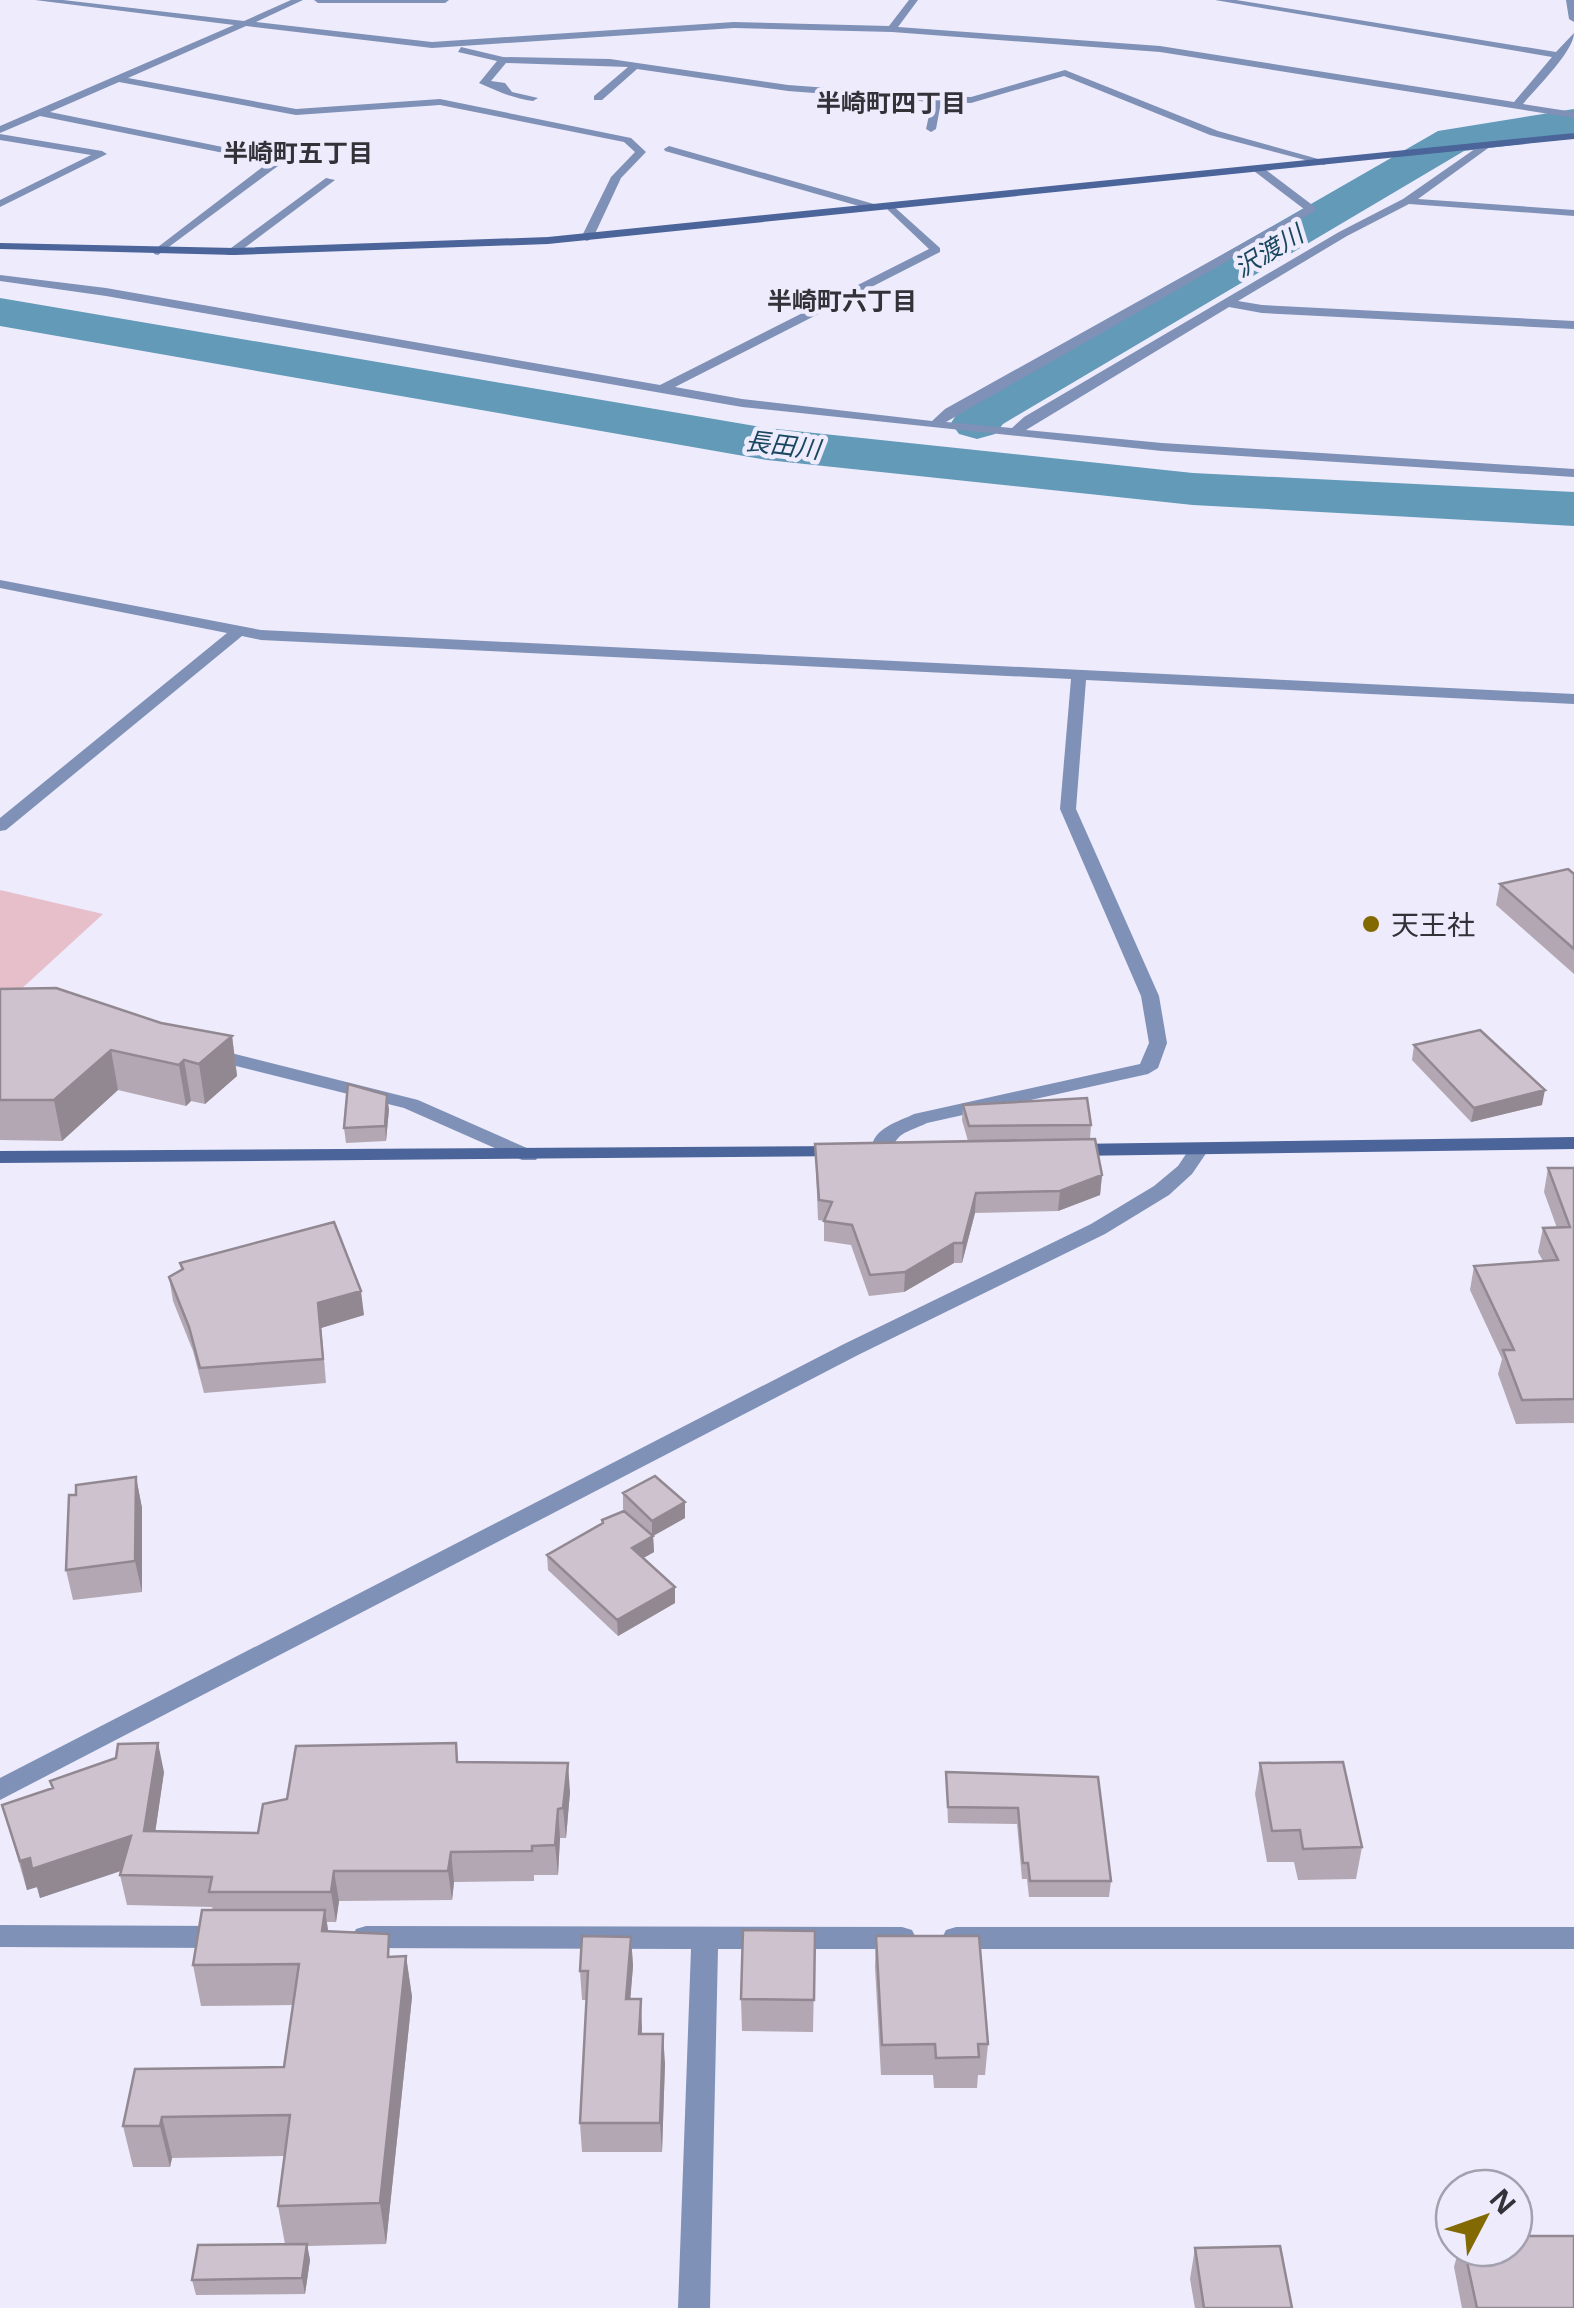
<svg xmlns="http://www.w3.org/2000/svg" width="1574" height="2308" font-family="'Open Sans','Noto Sans JP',sans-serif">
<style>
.green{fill:#e7bfcb}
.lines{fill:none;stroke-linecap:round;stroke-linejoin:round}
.river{fill:#629ab8;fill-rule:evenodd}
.street{fill:#7f91b7;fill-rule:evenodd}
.secondary{fill:#4b649a;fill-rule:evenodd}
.wall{fill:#b2a7b2}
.shaded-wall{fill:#918891}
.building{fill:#cfc2cf;stroke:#918891;stroke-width:2.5}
.poi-dot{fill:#826901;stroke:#eeebfc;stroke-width:4}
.labels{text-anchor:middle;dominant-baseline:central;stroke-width:9;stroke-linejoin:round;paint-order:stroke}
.far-neighbourhood-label{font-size:25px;font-weight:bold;fill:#333239;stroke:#eeebfc}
.far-water-label{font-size:25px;font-style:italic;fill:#19475e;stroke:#eeebfc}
.poi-label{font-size:28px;fill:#333239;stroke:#eeebfc;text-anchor:start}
</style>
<rect width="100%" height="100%" fill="#eeebfc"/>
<!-- green -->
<path class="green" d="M0,890l103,24 -85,78 -18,-4z"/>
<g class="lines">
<!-- river -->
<path class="river" d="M1574,109v24l-36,9 -74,9 -461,273 -8,10 -18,5 -18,-5 -8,-11 13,-20 474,-272z
M0,298l767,130 426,45 381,19v34l-381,-21 -426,-45 -767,-134z"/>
<!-- street -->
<path class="street" d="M35,0h28l181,21 47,-21h12l-47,22 176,20 302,-20 155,4 20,-26h9l-20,27 262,19 354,56 38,-45 -337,-57h21l320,52 18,-19c0,18 -37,54 -51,71l51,8v6l-414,-66 -268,-20 -158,-4 -302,20 -186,-22 -118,52 168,31 144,-10 191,39 15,14 -25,26 -28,60 -6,3 -6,-3 30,-61 24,-25 -11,-10 -184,-37 -144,10 -177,-33 -69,30 232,47v4l-124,92 -4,-1v-4l115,-88 -229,-46 -40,17v-7l234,-101z
M314,0h135l-4,3h-127z
M1566,0h8v22l-5,-3z
M461,47l42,10 107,2 178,26 149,11 34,1 94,-27 153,61 111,31 -5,3 -114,-30 -146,-59 -93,27 -30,-1 -5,27 -5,3 -5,-3 6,-27 -144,-11 -151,-22 -35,31h-8v-4l34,-29 -122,-4 -15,18 14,2 7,9 26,6 -5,3c-21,-3 -36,-10 -54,-18l18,-22 -39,-9z
M0,134l102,17 5,3 -107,53v-7l91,-45 -91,-15z
M1482,144l9,2 -73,53 156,11v6l-165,-12 -62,32 -109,65 24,4 312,16v8l-312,-16 -33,-6 -203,123 136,13 412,26v8l-412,-26 -420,-44 -636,-111 -106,-15v-6l106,13 554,97 269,-136 -42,-40v-4l4,-1 49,44v4l-265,135 67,12 190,22 13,-12 359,-200 -50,-38v-4h8l53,40v4l-369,211 66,6 12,-11 315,-185 64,-33z
M669,146l212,60 1,2 -9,2 -208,-59 -1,-2z
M326,178l9,2 -100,75h-8v-4z
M0,580l261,50 1313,64v10l-488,-24 -10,129 83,187 8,47 -9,25 -10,6 -221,49c-23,11 -29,8 -38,32l-7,2 -10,-6c-2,-22 26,-29 42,-37l226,-50 9,-21 -8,-47 -81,-187 11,-130 -810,-39 -19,-4 -236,194 -6,1v-13l227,-185 -227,-45z
M211,1048l207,52 118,52 3,4 -3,4h-14l-118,-52 -200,-50 -3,-4 3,-4z
M1199,1143l10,6 -17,25 -23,21 -64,39 -247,121 -858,445v-22l842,-433 249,-121 63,-38 24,-20 14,-21z
M0,1925l222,1 10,3 4,8 -4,8 -10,3 -222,-1z
M366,1926l536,1 10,3 4,8 -4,8 -10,3h-184l-8,359h-32l13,-359 -325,-1 -10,-3 -4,-8 4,-8z
M956,1927h618v22h-618l-10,-3 -4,-8 4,-8z"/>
<!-- secondary -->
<path class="secondary" d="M1574,133v6l-1026,105 -313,11 -235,-6v-6l235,5 313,-11z
M1574,1137v12l-503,7 -10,-6 10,-6z
M842,1146l10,6 -3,4 -849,7v-12z"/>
</g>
<!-- wall -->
<path class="wall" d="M1574,874v100l-78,-69 4,-21z
M0,989l161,34 71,13 5,40 -32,28 -14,-3 -5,5 -68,-16 -56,51 -62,-1z
M1414,1045l128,60 -71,17 -59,-62z
M963,1105l128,20 -1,14 12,36 -2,20 -42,16 -83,2 -13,50h-8l-50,29 -35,4 -18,-51 -27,-4v-20l-6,-1 -3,-76 153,-3 -6,-21z
M389,1109l-3,32 -40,2 -2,-15z
M1548,1168h26v255l-58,1 -18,-50 4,-15 -32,-69 4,-24 69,-5 -5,-9 5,-24h14l-13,-36z
M180,1263l184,52 -43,13 5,55 -122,10 -11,-42 -20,-50 -4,-24 12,-7z
M136,1477l6,31v84l-69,8 -7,-30 10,-75z
M623,1493l62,25 -32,18 1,16 -11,6 32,29v16l-57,33 -70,-66 -1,-15 55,-31v-4l41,8 -20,-19z
M456,1743l2,19 112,30 -4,46h-6l-2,37h-24v6l-80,1 -2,18 -113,1 -3,21h-9l1,9 64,26 14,-1 6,41 -26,247 -79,2 3,14 -5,34 -109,1 -4,-15 93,-36 -7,-38 6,-50 -112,2 -2,9h-37l-10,-41 161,-59 9,-62 -92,1 -8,-41 20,-55 -1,-3 -85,-2 -7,-30 1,-4 -81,27 -3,-11 -10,3 -25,-85 162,-33 -9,60 103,1 29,-34z
M1260,1763l102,84 -6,32 -58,1 -4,-18h-27l-12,-68z
M946,1772l152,5 13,104 -2,16h-80l-2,-18h-5l-5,-55 -69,-1z
M815,1931l-2,101 -71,-1 -1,-32z
M876,1936l112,108 -3,31h-7l-1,13h-43l-1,-13h-52l-6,-108z
M631,1937l2,29 -3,33 12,35 23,29 -3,89h-80l-2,-29 6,-123h-4l-2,-29z
M1195,2248l97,60h-97l-5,-29z
M1459,2248h5l110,60h-112l-8,-41z"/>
<!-- shaded-wall -->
<path class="shaded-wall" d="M232,1036l5,40 -32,28 -6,-40z
M111,1050l7,40 -56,51 -8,-41z
M184,1060l7,41 -5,5 -7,-41z
M1545,1090l-3,15 -71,17 3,-14z
M387,1095l2,14 -3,32 -1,-15z
M1102,1175l-2,20 -42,16 2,-20z
M976,1193l-1,20 -13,50 1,-20z
M954,1243v20l-50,29 1,-20z
M361,1291l3,24 -43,13 5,55 -8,-80z
M136,1477l6,31v84l-7,-31z
M685,1502v16l-32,18 1,16 -21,12 -1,-16 20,-11v-16z
M675,1587v16l-57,33 -1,-16z
M158,1743l6,29 -13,89 -7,-30z
M568,1763l2,29 -4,46 -3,-30z
M558,1809l2,29 -2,37 -3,-30z
M131,1836l7,29 -98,33 -3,-11 -10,3 -7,-29z
M451,1852l3,30 -2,18 -4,-29z
M334,1871l5,30 -3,21 -5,-30z
M325,1910l6,41 -9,-20z
M631,1937l2,29 -5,62 -2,-29z
M406,1956l6,41 -26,247 -6,-41z
M641,1999l1,29 -1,35 -2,-29z
M663,2034l2,29 -3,89 -2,-29z
M162,2117l10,41 -2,9 -10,-41z
M307,2244l3,16 -5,34 -3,-16z"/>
<!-- building -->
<path class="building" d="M1568,869l6,5v75l-74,-65z
M56,988l105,35 71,13 -33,28 -15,-4 -5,5 -68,-15 -57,50h-54v-111z
M1480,1030l65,60 -71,18 -60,-63z
M348,1084l39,11 -2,31 -41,2z
M1087,1098l4,27 -122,1 -6,-21z
M1095,1139l7,36 -42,16 -84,2 -13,50h-9l-49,29 -35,3 -18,-50 -28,-4 8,-19 -13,-2 -4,-56z
M1548,1168h26v231l-52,1 -19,-50h11l-40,-84 84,-6 -15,-32 27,-1z
M334,1222l27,69 -43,12 5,56 -123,9 -11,-41 -20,-50 14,-8 -3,-6z
M655,1476l30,26 -33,19 -29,-28z
M136,1477l-1,84 -69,9 3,-75h7v-10z
M624,1511l29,25 -21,12 43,39 -58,33 -70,-65 56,-32 -1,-3z
M158,1743l-14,88 114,2 5,-29 24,-5 9,-53 160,-3 1,19 111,1 -5,45 -5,1 -3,36 -23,1v5l-81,1 -3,19h-114l-3,21h-122l3,-15 -92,-2 11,-39 -99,33 -2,-11 -10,3 -18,-56 51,-17 -3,-7 66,-23 2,-14z
M1343,1762l19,85 -59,2 -3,-19 -28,1 -12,-68z
M946,1772l152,5 13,104h-81l-2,-18h-5l-5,-55 -70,-1z
M202,1910h123l-3,21 67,3 -1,23 18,-1 -26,247 -102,3 12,-91 -128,2 -2,9h-37l12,-57 149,-2 15,-103 -106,1z
M743,1930l72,1 -1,69 -73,-1z
M582,1936l49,1 -5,62h15l-2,35h24l-3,89h-80l8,-152h-8z
M876,1936h103l9,108h-10l1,13 -43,1 -1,-14 -53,1z
M1514,2236h60v72h-97l-13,-60h50z
M307,2244l-5,34 -110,2 6,-35z
M1280,2246l12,62h-88l-9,-60z"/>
<!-- markers -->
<circle class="poi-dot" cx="1371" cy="924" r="10"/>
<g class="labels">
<!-- far-neighbourhood labels -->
<g class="far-neighbourhood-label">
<text x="891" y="102">半崎町四丁目</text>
<text x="298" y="152">半崎町五丁目</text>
<text x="842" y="300">半崎町六丁目</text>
</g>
<!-- far-water labels -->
<g class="far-water-label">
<text transform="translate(1268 250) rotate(-31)">沢渡川</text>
<text transform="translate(783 444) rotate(7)">長田川</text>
</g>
<!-- poi labels -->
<g class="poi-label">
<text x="1391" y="924">天王社</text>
</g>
</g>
<!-- north arrow -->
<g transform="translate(1484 2218) rotate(49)"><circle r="48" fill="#eeebfc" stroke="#a3a1ae" stroke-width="2.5"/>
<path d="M0-8L18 38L0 25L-18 38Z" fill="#826901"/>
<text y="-15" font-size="28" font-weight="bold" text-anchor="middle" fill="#333239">N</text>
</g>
</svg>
